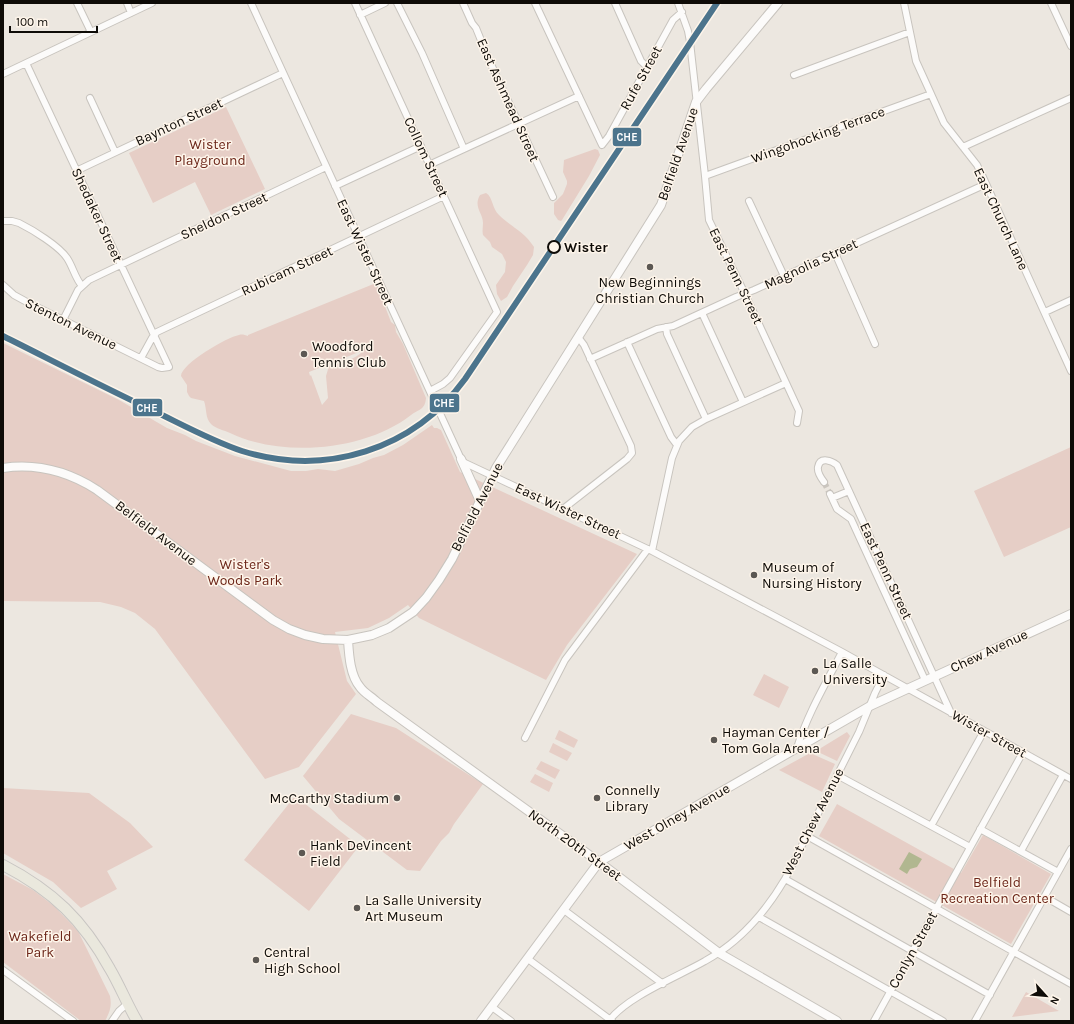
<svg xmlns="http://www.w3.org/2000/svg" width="1074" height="1024" font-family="Karla,sans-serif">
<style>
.green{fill:#e6cec6;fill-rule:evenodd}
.water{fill:#b1b790}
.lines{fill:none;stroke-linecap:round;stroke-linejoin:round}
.minor-tunnel{stroke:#cbc6bf;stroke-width:6;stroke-dasharray:6 3;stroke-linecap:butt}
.minor-casing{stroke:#c8c4be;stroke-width:8}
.tertiary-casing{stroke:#c8c4be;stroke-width:10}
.primary-casing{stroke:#c8c5c2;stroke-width:12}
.minor{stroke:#fcfbfa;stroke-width:6}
.tertiary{stroke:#fcfbfa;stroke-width:8}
.primary{stroke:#eae8dd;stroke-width:10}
.rail-1-casing{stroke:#fef5ea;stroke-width:9}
.rail-1{stroke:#4c748c;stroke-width:6}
.stop-dot{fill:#fef5ea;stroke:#0e0b07;stroke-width:2}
.poi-dot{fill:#5c5853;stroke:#fef5ea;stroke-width:1.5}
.labels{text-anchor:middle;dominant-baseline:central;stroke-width:3;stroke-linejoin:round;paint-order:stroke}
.street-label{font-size:14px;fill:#0e0b07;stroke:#fef5ea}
.park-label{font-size:14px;fill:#6c2619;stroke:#fef5ea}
.stop-label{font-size:14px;font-weight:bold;fill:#0e0b07;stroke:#fef5ea;text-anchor:start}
.poi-label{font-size:14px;fill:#0e0b07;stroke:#fef5ea;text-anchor:start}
.line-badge{stroke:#fef5ea;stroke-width:1.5}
.badge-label{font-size:11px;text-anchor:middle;font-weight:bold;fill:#fff}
</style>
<rect width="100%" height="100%" fill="#ece7e0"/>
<!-- green -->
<path class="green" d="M226,107l39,82 -54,26 -16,-33 -42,21 -24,-50z
M595,149l3,1 2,5 -11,21 -27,44 -1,1 -3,-1 -4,-6v-11l9,-9 4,-10v-3l-4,-9 1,-12z
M486,193c7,4 6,16 13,22 11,11 26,17 35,32l-1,8 -6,10 -14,21 -6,11 -6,4 -4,-7 -1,-9 9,-13 1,-10 -4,-8 -10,-7 -2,-5 -7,-7c-1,-4 0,-8 0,-12 0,-10 -10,-16 -3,-28z
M376,283l15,39 4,3 1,7 7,12 23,54c-1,12 -7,11 -15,17 -46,36 -129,43 -181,18 -6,-3 -14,-4 -19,-9 -6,-6 -4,-15 -7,-23l-13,-3 -2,-2 -2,-4v-7l-6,-9c0,-12 46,-39 58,-41 3,-1 6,0 9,1v-1zM364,350c-9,10 -22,12 -35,16l-3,10 2,22 -6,7 -11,-30 -1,1 -1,-4z
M3,343l116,57 48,28 18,7 11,6 39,15 56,15h15l12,-2 17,2 24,-7 14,-6 11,-3 19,-10 29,-20 2,3h3l4,2 19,42 177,82 -70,91 -21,35 -127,-62 -11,-13 -19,13 -21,10 -33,4 12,49 9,13 -57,73 -34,12 -110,-150 -20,-16 -14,-6 -21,-5 -97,-1z
M1071,447v80l-67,30 -30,-66z
M764,674l25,13 -10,21 -26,-13z
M351,714l45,14 87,56 -29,40 -5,9 -8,8 -21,30 -13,-1 -68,-51 -36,-43z
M559,730l19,10 -4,8 -19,-9z
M847,732l3,4 -13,25 -21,-10z
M553,743l19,10 -5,8 -18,-9z
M810,753l25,11 -13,28 -43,-22z
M541,761l19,9 -5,9 -19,-10z
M535,774l18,9 -4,9 -19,-10z
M3,788l86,5 41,30 23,24 -46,24 10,18 -36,19 -28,-26 -50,-29z
M295,796l64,50 -50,65 -65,-51z
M837,804l124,69 22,-38 68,39 -40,70 -192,-108z
M3,874l30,16 21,16 24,25 32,65c2,10 0,16 -5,25h-24l-78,-59z
M1026,992l33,19 -47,6z"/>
<!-- water -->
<path class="water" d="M909,852l13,7 -5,8 -7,2 -3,5 -8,-5z"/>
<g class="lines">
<!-- minor-tunnel -->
<path class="minor-tunnel" d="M824,482l6,12"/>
<!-- minor casing -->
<g class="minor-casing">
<path id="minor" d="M77,3l14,29
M127,3l4,10
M251,3l210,456 2,3 189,89 190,101 229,127
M355,3l142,309 -47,66 -7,6 -13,7
M397,3l25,50 42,96
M463,3l9,20 4,5 13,32 64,137
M535,3l67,142 7,-9 64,-116 9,-8
M615,3l26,58 6,6
M678,3l10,28 2,11 15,134 4,44 36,74 54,117 -2,12
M904,3l12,58 15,33 13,29 33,42 5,10 89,196
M1051,3l20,43
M360,15l25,-12
M3,74l149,-71
M794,75l116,-43
M90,98l25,54
M963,147l108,-49
M429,165l150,-69
M76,171l207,-98
M705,176l226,-82
M335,186l86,-40
M749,201l35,75
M3,221h9l7,2c14,7 40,23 48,35 6,9 8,20 15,28
M835,253l40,91
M3,285l11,10 11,6 133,66 4,1 7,-1 -143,-304
M1045,312l26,-12
M702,313l41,89
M63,320l15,-30 11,-10 237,-113
M666,327l1,7 39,85
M627,342l44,95 6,8
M141,358l11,-20 5,-6 287,-136
M590,359l67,-30 16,-3 63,-29 18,-7 232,-106
M824,482c-3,-4 -7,-10 -6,-15 2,-11 14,-6 19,-2l114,248
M830,494l7,15 14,10 74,161
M832,498l17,-7
M563,509l64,-50 5,-6 -1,-7 -47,-101 -6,-8
M652,551l20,-93 7,-17 13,-14 14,-8 80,-36
M525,738l40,-78 83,-111
M797,748c10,-33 29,-65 45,-96
M837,775l133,72
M931,826l53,-95
M980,829l78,43
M807,836l264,148
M1021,851l42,-76
M785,879l205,116
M1045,897l26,15
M564,910l99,74
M759,917l184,104
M528,959l84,62
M3,970l70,51
M492,1007l19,14
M112,1021l7,-10 8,-7
M609,1021c17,-24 70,-45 96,-60 35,-19 60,-48 80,-82l74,-147 16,-39 9,-18
M874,1021l149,-269
M975,1021l96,-172"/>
</g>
<!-- tertiary casing -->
<g class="tertiary-casing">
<path id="tertiary" d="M461,459l19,42
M3,468c34,-5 66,4 94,22l176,130 16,9 16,6 18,4 25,1 24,-5 17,-7 24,-16 13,-14 13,-18 13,-21 44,-91 165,-263 35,-103 10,-13 72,-86
M348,640c1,15 2,35 12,47 4,6 12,10 17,15l222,160 120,91 118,68
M481,1021l118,-159 271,-156 201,-92"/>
</g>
<!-- primary casing -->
<g class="primary-casing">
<path id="primary" d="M3,865c50,26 80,55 107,104 10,17 17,35 27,52"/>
</g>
<!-- minor -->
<use href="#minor" class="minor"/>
<!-- tertiary -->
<use href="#tertiary" class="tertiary"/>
<!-- primary -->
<use href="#primary" class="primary"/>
<!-- rail-1 casing -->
<g class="rail-1-casing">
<path id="rail-1" d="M3,336c50,25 100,51 151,75 29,14 58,30 88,40 84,26 171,-1 223,-72l252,-376"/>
</g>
<!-- rail-1 -->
<use href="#rail-1" class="rail-1"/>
</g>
<!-- markers -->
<circle class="stop-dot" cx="554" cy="247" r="6"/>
<g class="poi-dot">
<circle cx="650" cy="267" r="4"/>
<circle cx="304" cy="354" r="4"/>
<circle cx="754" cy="575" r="4"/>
<circle cx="815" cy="671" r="4"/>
<circle cx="714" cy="740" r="4"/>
<circle cx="397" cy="798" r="4"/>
<circle cx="597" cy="798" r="4"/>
<circle cx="302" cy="853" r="4"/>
<circle cx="357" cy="908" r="4"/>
<circle cx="256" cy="960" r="4"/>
</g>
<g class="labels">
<!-- street labels -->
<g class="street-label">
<text transform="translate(641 78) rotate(-61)">Rufe Street</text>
<text transform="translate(508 100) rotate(66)">East Ashmead Street</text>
<text transform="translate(179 122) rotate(-25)">Baynton Street</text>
<text transform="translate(818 135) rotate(-20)">Wingohocking Terrace</text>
<text transform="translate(678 154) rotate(-71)">Belfield Avenue</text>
<text transform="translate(426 157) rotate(65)">Collom Street</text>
<text transform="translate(97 215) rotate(65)">Shedaker Street</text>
<text transform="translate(224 216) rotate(-25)">Sheldon Street</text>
<text transform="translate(1001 219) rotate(65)">East Church Lane</text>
<text transform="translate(365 252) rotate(65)">East Wister Street</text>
<text transform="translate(811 264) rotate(-25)">Magnolia Street</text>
<text transform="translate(287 271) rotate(-25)">Rubicam Street</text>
<text transform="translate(736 276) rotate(64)">East Penn Street</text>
<text transform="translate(71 324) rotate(26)">Stenton Avenue</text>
<text transform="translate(477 507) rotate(-63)">Belfield Avenue</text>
<text transform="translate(568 511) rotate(25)">East Wister Street</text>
<text transform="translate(156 533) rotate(37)">Belfield Avenue</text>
<text transform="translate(886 571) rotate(65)">East Penn Street</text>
<text transform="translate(989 651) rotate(-25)">Chew Avenue</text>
<text transform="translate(989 734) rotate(29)">Wister Street</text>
<text transform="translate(677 817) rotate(-30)">West Olney Avenue</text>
<text transform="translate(813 822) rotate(-63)">West Chew Avenue</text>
<text transform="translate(575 845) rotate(36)">North 20th Street</text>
<text transform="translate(913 950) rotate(-61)">Conlyn Street</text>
</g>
<!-- park labels -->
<g class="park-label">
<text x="210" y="144">Wister<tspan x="210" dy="16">Playground</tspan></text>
<text x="245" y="564">Wister's<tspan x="245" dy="16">Woods Park</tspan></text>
<text x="997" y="882">Belfield<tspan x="997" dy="16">Recreation Center</tspan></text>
<text x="40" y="936">Wakefield<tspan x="40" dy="16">Park</tspan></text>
</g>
<!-- stop labels -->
<g class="stop-label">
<text x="564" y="247">Wister</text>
</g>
<!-- poi labels -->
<g class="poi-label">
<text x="650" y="282" text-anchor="middle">New Beginnings<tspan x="650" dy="16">Christian Church</tspan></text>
<text x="312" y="346">Woodford<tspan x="312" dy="16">Tennis Club</tspan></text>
<text x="762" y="567">Museum of<tspan x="762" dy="16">Nursing History</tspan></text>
<text x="823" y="663">La Salle<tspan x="823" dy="16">University</tspan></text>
<text x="722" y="732">Hayman Center /<tspan x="722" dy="16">Tom Gola Arena</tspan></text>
<text x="605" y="790">Connelly<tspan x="605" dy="16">Library</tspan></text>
<text x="389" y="798" text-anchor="end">McCarthy Stadium</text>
<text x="310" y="845">Hank DeVincent<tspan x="310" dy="16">Field</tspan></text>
<text x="365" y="900">La Salle University<tspan x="365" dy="16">Art Museum</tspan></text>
<text x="264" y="952">Central<tspan x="264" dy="16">High School</tspan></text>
</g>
</g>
<g class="line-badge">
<rect x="612" y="127" width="30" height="20" rx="4" fill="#4c748c"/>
<rect x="429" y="393" width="31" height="20" rx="4" fill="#4c748c"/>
<rect x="132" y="398" width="31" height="19" rx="4" fill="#4c748c"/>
</g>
<g class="badge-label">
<text x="627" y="141">CHE</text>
<text x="444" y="407">CHE</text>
<text x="147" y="412">CHE</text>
</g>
<!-- border -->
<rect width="1074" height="1024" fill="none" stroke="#0e0b07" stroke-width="8"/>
<!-- north arrow -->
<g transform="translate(1046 996) rotate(117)" stroke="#fef5ea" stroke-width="3" paint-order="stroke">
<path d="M0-3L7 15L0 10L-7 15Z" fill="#0e0b07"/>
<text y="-6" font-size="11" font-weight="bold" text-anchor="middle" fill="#0e0b07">N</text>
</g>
<!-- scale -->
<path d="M10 26v6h87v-6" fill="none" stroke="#0e0b07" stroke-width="2"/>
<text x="16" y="26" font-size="12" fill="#0e0b07" stroke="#fef5ea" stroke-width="3" paint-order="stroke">100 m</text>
</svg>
